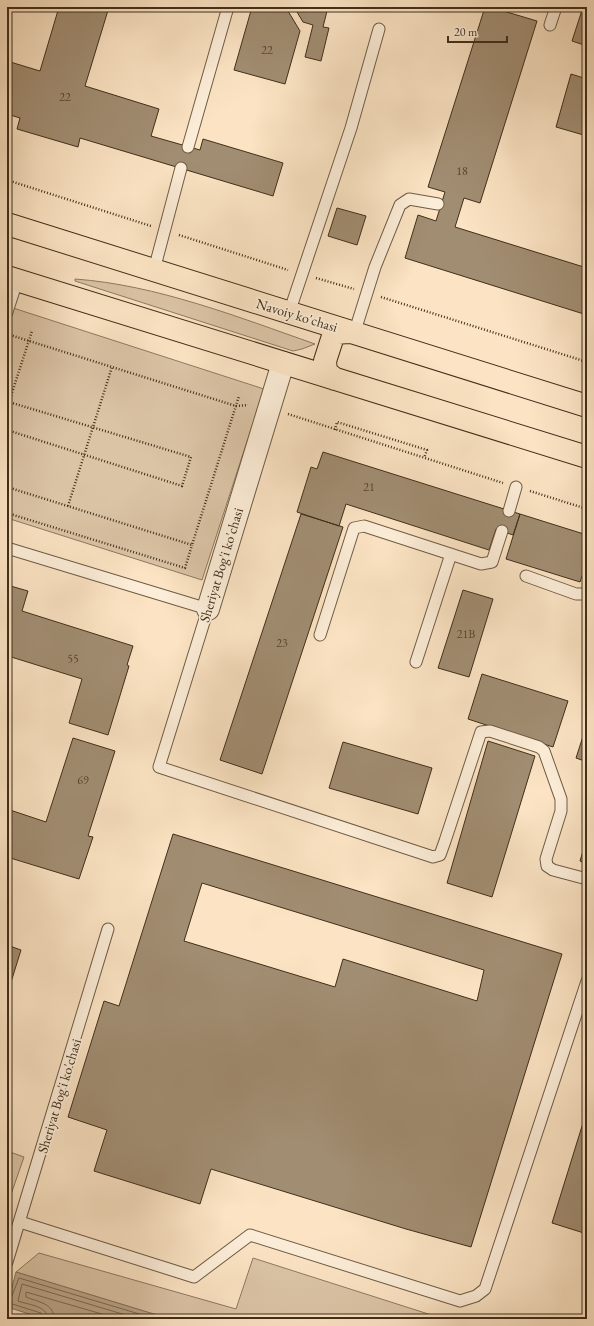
<svg xmlns="http://www.w3.org/2000/svg" width="594" height="1326" font-family="'EB Garamond',serif">
<style>
.green{fill:#dbc4a6;stroke:#8e7a60}
.water{fill:#bba68a;stroke:#8a765d}
.lines{fill:none;stroke-linecap:round;stroke-linejoin:round}
.shore{stroke:#7e6a52;stroke-width:1}
.building{fill:#a18d72;stroke:#402f1a;fill-rule:evenodd}
.service-casing{stroke:#6f5c44;stroke-width:13}
.minor-casing{stroke:#6f5c44;stroke-width:24}
.primary-casing{stroke:#402f1a;stroke-width:24}
.path{stroke:#402f1a;stroke-width:2.5;stroke-dasharray:1 2;stroke-linecap:butt}
.service{stroke:#fcedd8;stroke-width:11}
.minor{stroke:#fcedd8;stroke-width:22}
.primary{stroke:#fbe3c3;stroke-width:22}
.labels{text-anchor:middle;dominant-baseline:central;stroke-width:3.5;stroke-linejoin:round;paint-order:stroke}
.number-label{font-size:12px;fill:#584630}
.street-label{font-size:14px;fill:#402f1a;stroke:#fcedd8}
</style>
<rect width="100%" height="100%" fill="#fbe3c3"/>
<filter id="stains"><feTurbulence type="fractalNoise" baseFrequency=".005" numOctaves="4"/><feColorMatrix values="0 0 0 0 .2 0 0 0 0 .09 0 0 0 0 .02 0 0 0 .5 -.17"/></filter>
<radialGradient id="worn" r=".72"><stop offset=".6" stop-color="#630" stop-opacity="0"/><stop offset="1" stop-color="#630" stop-opacity=".3"/></radialGradient>
<!-- green -->
<path class="green" d="M75,279c82,6 163,38 240,65l-13,5 -9,2 -218,-70z
M7,306l257,83 -62,191 -195,-62z
M7,1151l17,6 -17,49z
M39,1253l197,56 17,-51 191,61h-274l-154,-47z"/>
<!-- water -->
<path class="water" d="M16,1272l154,47h-125l-38,-12z"/>
<g class="lines">
<!-- shore -->
<path class="shore" d="M43,1319l-2,-6 -32,-10 10,-25 137,41
M48,1319c-1,-14 -20,-14 -30,-18l4,-17 117,35
M54,1319c0,-16 -16,-17 -28,-22v-5l93,27"/>
</g>
<!-- building -->
<path class="building" d="M59,7h50l-24,79 74,23 -8,27 49,14 3,-11 80,24 -10,33 -193,-58 -2,9 -61,-18 3,-11 -13,-4v-53l33,10z
M252,7h24l12,4 12,20 -15,53 -51,-14z
M294,7h34l-5,20 6,1 -8,33 -16,-4 8,-32 -10,-3z
M485,7h5l47,14 -57,182 -16,-5 -9,29 132,41v47l-182,-57 13,-43 18,6 9,-29 -17,-5z
M583,7h4v39l-15,-5z
M571,74l16,5v57l-31,-9z
M337,208l29,8 -9,29 -29,-9z
M323,452l197,62 -7,21 -17,-6 -7,21 -143,-46 -7,22 -42,-14 14,-45 6,2z
M301,514l42,13 -81,247 -42,-14z
M520,514l67,21v26l-7,21 -74,-23z
M7,585l21,6 -6,20 111,35 -6,19 2,1 -21,69 -39,-12 13,-44 -74,-23 -1,5z
M463,590l30,9 -24,78 -31,-9z
M482,674l86,27 -15,46 -85,-28z
M587,724v38l-11,-4z
M73,738l42,13 -27,85 5,1 -14,42 -72,-22v-48l39,13z
M488,741l47,15 -43,141 -45,-14z
M343,742l89,26 -14,46 -89,-26z
M173,834l389,120 -91,293 -65,-18 -195,-60 -11,35 -106,-33 13,-41 -39,-13 36,-116 15,5zM202,883l282,87 -7,31 -134,-42 -8,28 -151,-46z
M587,838v26l-7,-3z
M7,945l14,5 -14,45z
M587,1110v124l-35,-11z"/>
<g class="lines">
<!-- service casing -->
<g class="service-casing">
<path id="service" d="M550,25l6,-18
M188,147l40,-140
M154,270l27,-102
M7,312l10,-31
M289,313l62,-185 28,-99
M354,334l21,-67 25,-62 9,-6 29,5
M509,511l7,-24
M7,548l201,61 -49,158 274,90 7,-2 5,-14 36,-109 9,-1 49,16 5,4 17,48v12l-15,48 1,7 6,4 34,9
M526,576l50,18h11
M320,635l34,-107 10,-2 117,38 11,-2 10,-31
M416,662l35,-108
M20,1222l174,55 56,-42 210,66 16,-5 9,-7 102,-308
M7,1262l101,-333"/>
</g>
<!-- minor casing -->
<g class="minor-casing">
<path id="minor" d="M208,609l75,-246"/>
</g>
<!-- primary casing -->
<g class="primary-casing">
<path id="primary" d="M7,224l580,182
M7,277l580,180
M335,379l-9,-7 -1,-11 9,-28 15,-1"/>
</g>
<!-- path -->
<path class="path" d="M7,180l144,46
M179,235l109,35
M316,278l38,11
M381,297l206,65
M7,334l229,72 12,-1
M288,414l215,69
M7,424l3,-15 -2,-8
M7,430l175,56 9,-29 -182,-55 23,-71
M335,430l2,-8 90,28 -3,8
M7,487l185,58 47,-149
M530,491l57,18
M68,506l44,-139
M7,513l178,55 7,-23"/>
<!-- service -->
<use href="#service" class="service"/>
<!-- minor -->
<use href="#minor" class="minor"/>
<!-- primary -->
<use href="#primary" class="primary"/>
</g>
<g class="labels">
<!-- number labels -->
<g class="number-label">
<text x="267" y="50">22</text>
<text x="65" y="97">22</text>
<text x="462" y="171">18</text>
<text x="369" y="487">21</text>
<text x="466" y="634">21B</text>
<text x="282" y="643">23</text>
<text x="73" y="658">55</text>
<text x="83" y="780">69</text>
</g>
<!-- street labels -->
<g class="street-label">
<text transform="translate(297 315) rotate(17)">Navoiy ko'chasi</text>
<text transform="translate(221 565) rotate(-73)">Sheriyat Bog'i ko'chasi</text>
<text transform="translate(59 1096) rotate(-73)">Sheriyat Bog'i ko'chasi</text>
</g>
</g>
<!-- margin -->
<rect width="594" height="1326" fill="none" stroke="#fbe3c3" stroke-width="24"/>
<rect x="8" y="8" width="578" height="1310" fill="none" stroke="#402f1a" stroke-width="2"/>
<rect x="12" y="12" width="570" height="1302" fill="none" stroke="#402f1a"/>
<!-- scale -->
<path d="M448 36v6h59v-6" fill="none" stroke="#402f1a" stroke-width="2"/>
<text x="454" y="36" font-size="12" fill="#402f1a" stroke="#fcedd8" stroke-width="3" paint-order="stroke">20 m</text>
<rect width="100%" height="100%" filter="url(#stains)"/>
<rect width="100%" height="100%" fill="url(#worn)"/>
</svg>
